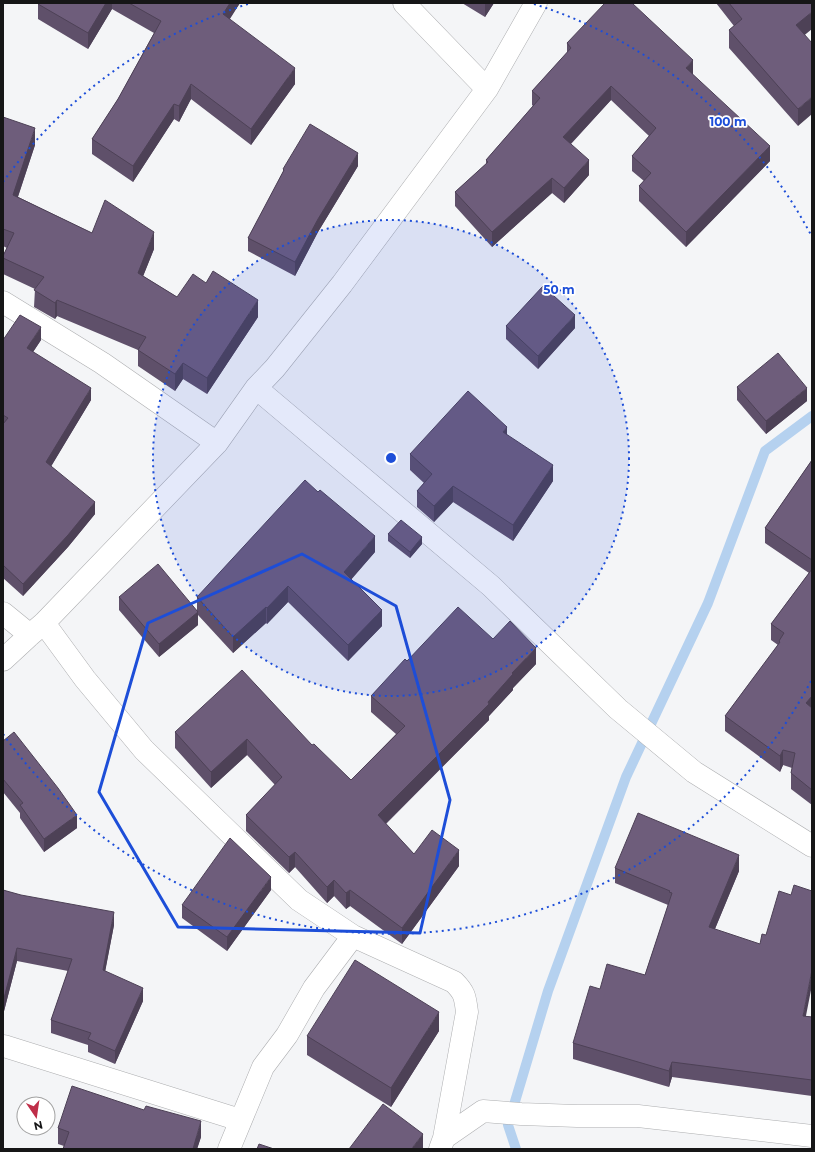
<svg xmlns="http://www.w3.org/2000/svg" width="815" height="1152" font-family="Montserrat,sans-serif">
<style>
.lines{fill:none;stroke-linecap:round;stroke-linejoin:round}
.stream{stroke:#b5d1ef;stroke-width:10}
.minor-casing{stroke:#adaeb0;stroke-width:23}
.minor{stroke:#fff;stroke-width:22}
.wall{fill:#5f506a}
.shaded-wall{fill:#4d4156}
.building{fill:#6e5d7b;stroke:#4d4156}
.marked{fill:none;stroke:#1d4ed8;stroke-width:3;stroke-linejoin:round}
.ring{fill:none;stroke:#1d4ed8;stroke-width:2;stroke-dasharray:2 4}
.centre{fill:#1d4ed8;stroke:#fff;stroke-width:2}
.ring-label{font-size:12px;text-anchor:middle;font-weight:bold;fill:#1d4ed8;stroke:#fff;stroke-width:3.5;stroke-linejoin:round;paint-order:stroke}
</style>
<rect width="100%" height="100%" fill="#f4f5f7"/>
<g class="lines">
<!-- stream -->
<path class="stream" d="M516,1149l-8,-24 40,-134 78,-214 82,-174 57,-152 47,-35"/>
<!-- minor casing -->
<g class="minor-casing">
<path id="minor" d="M404,3l83,86
M3,302l99,61 115,80
M256,388l235,198 127,123 76,63 118,74
M3,613l27,22
M44,623l41,56 59,71 155,150 54,36 101,46c11,11 11,15 13,30l-23,126 -4,11
M3,660l27,-25 14,-12 173,-180 39,-55 19,-20 67,-84 145,-195 49,-86
M4,1046l236,74
M444,1138l39,-27 38,3 56,2h61l174,20
M229,1149l34,-82 24,-32 27,-47 39,-52"/>
</g>
<!-- minor -->
<use href="#minor" class="minor"/>
</g>
<!-- wall -->
<path class="wall" d="M38,3h202l-11,16 66,65 -44,61 -60,-46 -12,23 -5,-3 -41,63 -41,-28v-15l26,-40 36,-66 -42,-24 -24,40 -50,-30z
M462,3h32l-9,14z
M716,3h96l-7,32 -7,91 -69,-78v-18l5,-4z
M567,43l126,32 77,86 -84,86 -47,-46v-15l5,-5 -12,-10v-15l17,-20 -38,-36 -40,44 18,31 -25,28 -12,-10 -60,54 -37,-41v-14l31,-28v-4l47,-54 -1,-1v-14l35,-38z
M3,117l32,28 -17,52 74,36 62,16 -11,27 34,21 81,20 -51,77 -24,-15 -8,12 -37,-25v-16l-81,-34 -2,3 -21,-12 1,-18 -32,-15v-18l4,-8 -4,-2z
M358,166l-40,66 -23,44 -47,-25v-13l35,-66v-3z
M506,326l69,2 -37,41 -32,-30z
M3,340h38l-8,12 58,48 -40,66 44,48 -27,33 -45,49 -20,-18z
M737,387l70,14 -41,33 -29,-34z
M507,435l46,46 -40,60 -60,-39 -19,20 -17,-15v-16l7,-8 -14,-13v-16z
M812,460v345l-21,-16v-16l1,-5 -9,-3 -3,7 -55,-41v-15l53,-71 -7,-5v-16l38,-51 -44,-30v-15z
M388,534l34,10 -12,14 -22,-17z
M375,552l-24,27 31,47 -34,35 -60,-59 -21,22 -1,-1 -33,30 -35,-38v10l-39,32 -40,-47v-13l78,13v-13z
M493,639l43,25 -23,24v2l-24,26v4l-103,104 28,30 45,12 -57,78 -52,-38 -4,3 -12,-13 -7,7 -32,-36 -6,6 -43,-42v-16l29,-30 -28,-30 -36,33 -36,-40v-16l137,13 39,35 45,-46 -25,-22v-16l36,-35z
M3,741l74,87 -33,24 -24,-34v-5l-17,-21z
M615,868l124,3 -24,58 91,87 6,1v79l-140,-19 -3,10 -96,-28v-16l27,-54 45,-14 23,-70 -53,-22z
M3,890l111,35 -9,46 38,30 -28,63 -27,-12v-7l-37,-12v-13l17,-49 -51,-10 -14,54z
M271,890l-44,61 -45,-33v-13z
M439,1031l-48,76 -84,-52v-19z
M58,1128l143,9 -4,12h-134l1,-3 -6,-2z"/>
<!-- shaded-wall -->
<path class="shaded-wall" d="M106,3h6v6l-24,40v-16z
M230,3h10l-17,27v-16z
M485,3h9l-9,14z
M812,12v17l-16,13v-17z
M693,60v15l-7,-7z
M295,68v16l-44,61v-16z
M191,84v15l-12,23v-16z
M611,86v14l-48,52v-15z
M812,97v17l-14,12v-17z
M174,104v15l-41,63v-16z
M35,128v17l-22,66v-16z
M770,146v15l-84,86v-15z
M358,153v13l-40,66 -23,44v-14l23,-43z
M589,160v15l-25,28v-15z
M552,178v15l-60,54v-15z
M154,232v17l-16,40v-16z
M57,300v16l-2,3v-16z
M258,300v17l-51,77v-16z
M575,315v13l-37,41v-13z
M41,327v13l-14,21v-13z
M183,363v16l-8,12v-17z
M91,388v12l-45,75v-13z
M807,388v13l-41,33v-13z
M507,427v16l-4,-11z
M553,465v16l-40,60v-16z
M453,486v16l-19,20v-16z
M95,502v12l-27,33 -45,49v-12z
M375,536v16l-31,36v-16z
M422,537v7l-12,14v-6z
M288,586v16l-21,22v-16z
M266,607v16l-33,30v-16z
M382,610v16l-34,35v-16z
M198,612v13l-39,32v-13z
M536,648v16l-23,24v2l-24,26v4l-111,111v-16l134,-142z
M812,696v15l-6,-8z
M247,739v16l-36,33v-16z
M783,750v15l-3,7v-16z
M77,815v13l-33,24v-13z
M459,850v16l-57,78v-16z
M295,852v15l-6,6v-16z
M739,855v16l-30,72v-16z
M271,877v13l-44,61v-14z
M334,880v16l-7,7v-16z
M350,890v16l-4,3v-16z
M114,912v13l-11,58v-13z
M17,948v13l-14,54v-13z
M812,970v15l-9,46v-15z
M143,988v13l-28,63v-13z
M439,1012v19l-48,76v-19z
M672,1062v15l-3,10v-16z
M201,1121v16l-4,12h-4z
M423,1134v15h-10v-2z"/>
<!-- building -->
<path class="building" d="M38,3h68l-18,30 -50,-29z
M129,3h101l-7,11 72,54 -44,61 -60,-45 -12,22 -5,-2 -41,62 -41,-27 26,-40 43,-78z
M605,3h27l61,57 -7,8 84,78 -84,86 -47,-46 12,-13 -19,-17 24,-28 -45,-42 -48,51 26,23 -25,28 -12,-10 -60,54 -37,-40 33,-30 -2,-2 54,-62 -8,-7 39,-43 -4,-5z
M729,3h83v9l-16,13 16,18v54l-14,12 -69,-79 13,-11z
M3,117l32,11 -22,67 79,38 13,-33 49,32 -16,41 39,24 16,-23 13,9 7,-12 45,29 -51,78 -24,-15 -8,11 -37,-24 8,-13 -89,-37 -2,3 -21,-13 10,-13 -41,-19v-2l11,-23 -11,-4z
M310,124l48,29 -40,66 -23,43 -47,-24 36,-68 -1,-1z
M543,286l32,29 -37,41 -32,-30z
M20,315l21,12 -14,21 64,40 -45,74 49,40 -27,33 -45,49 -20,-19v-141l5,-6 -5,-3v-75z
M778,353l29,35 -41,33 -29,-34z
M468,391l39,36 -4,5 50,33 -40,60 -60,-39 -19,20 -17,-15 15,-17 -22,-20z
M812,460v100l-47,-32z
M305,480l13,12 2,-2 55,46 -31,36 38,38 -34,35 -60,-59 -21,22 -1,-1 -33,30 -36,-40z
M401,520l21,17 -12,15 -22,-18z
M158,564l40,48 -39,32 -40,-47z
M812,569v127l-6,7 6,5v82l-21,-17 4,-20 -12,-3 -3,6 -55,-40 55,-74 -1,-1 5,-8 -13,-9z
M458,607l35,32 17,-18 26,27 -24,25 1,1 -25,28 1,2 -111,111 36,39 18,-24 27,20 -57,78 -52,-38 -4,3 -12,-13 -7,7 -32,-35 -6,5 -43,-42 36,-38 -35,-38 -36,33 -36,-40 67,-62 70,75 2,-1 37,36 54,-54 -34,-30 34,-37 2,2z
M14,732l44,56 19,27 -33,24 -24,-34 3,-2 -20,-24v-38z
M638,813l101,42 -30,72 51,17 2,-10 4,1 13,-44 12,4 3,-10 18,6v79l-9,46 9,1v63l-140,-18 -3,9 -96,-28 17,-57 10,3 7,-25 38,11 27,-82 -3,-1 1,-1 -55,-23z
M230,838l41,39 -44,60 -45,-32z
M3,890l18,5 93,17 -11,58 40,18 -28,63 -27,-12 3,-6 -40,-13 21,-61 -55,-11 -14,54z
M355,960l84,52 -48,76 -84,-52z
M72,1086l72,24 2,-4 55,15 -8,28h-130l6,-17 -11,-4z
M383,1104l40,30 -10,13v2h-64z
M259,1144l15,5h-17z"/>
<!-- marked area -->
<path class="marked" d="M302,554l94,52 54,194 -30,133 -242,-6 -79,-135 49,-169z"/>
<!-- distance rings -->
<circle cx="391" cy="458" r="238" fill="#1d4ed8" fill-opacity=".12"/>
<g class="ring">
<circle cx="391" cy="458" r="238"/>
<path d="M811 681A476 476 0 0 1 3 734M3 182A476 476 0 0 1 248 4M534 4A476 476 0 0 1 811 235"/>
</g>
<circle cx="391" cy="458" r="6" class="centre"/>
<g class="ring-label">
<text x="728" y="126">100 m</text>
<text x="559" y="294">50 m</text>
</g>
<!-- border -->
<rect width="815" height="1152" fill="none" stroke="#161617" stroke-width="8"/>
<!-- north arrow -->
<g transform="translate(36 1116) rotate(167)"><circle r="19" fill="#ffffff" stroke="#a2a2a2"/>
<path d="M0-3L7 15L0 10L-7 15Z" fill="#bf2e49"/>
<text y="-6" font-size="11" font-weight="bold" text-anchor="middle" fill="#161617">N</text>
</g>
</svg>
